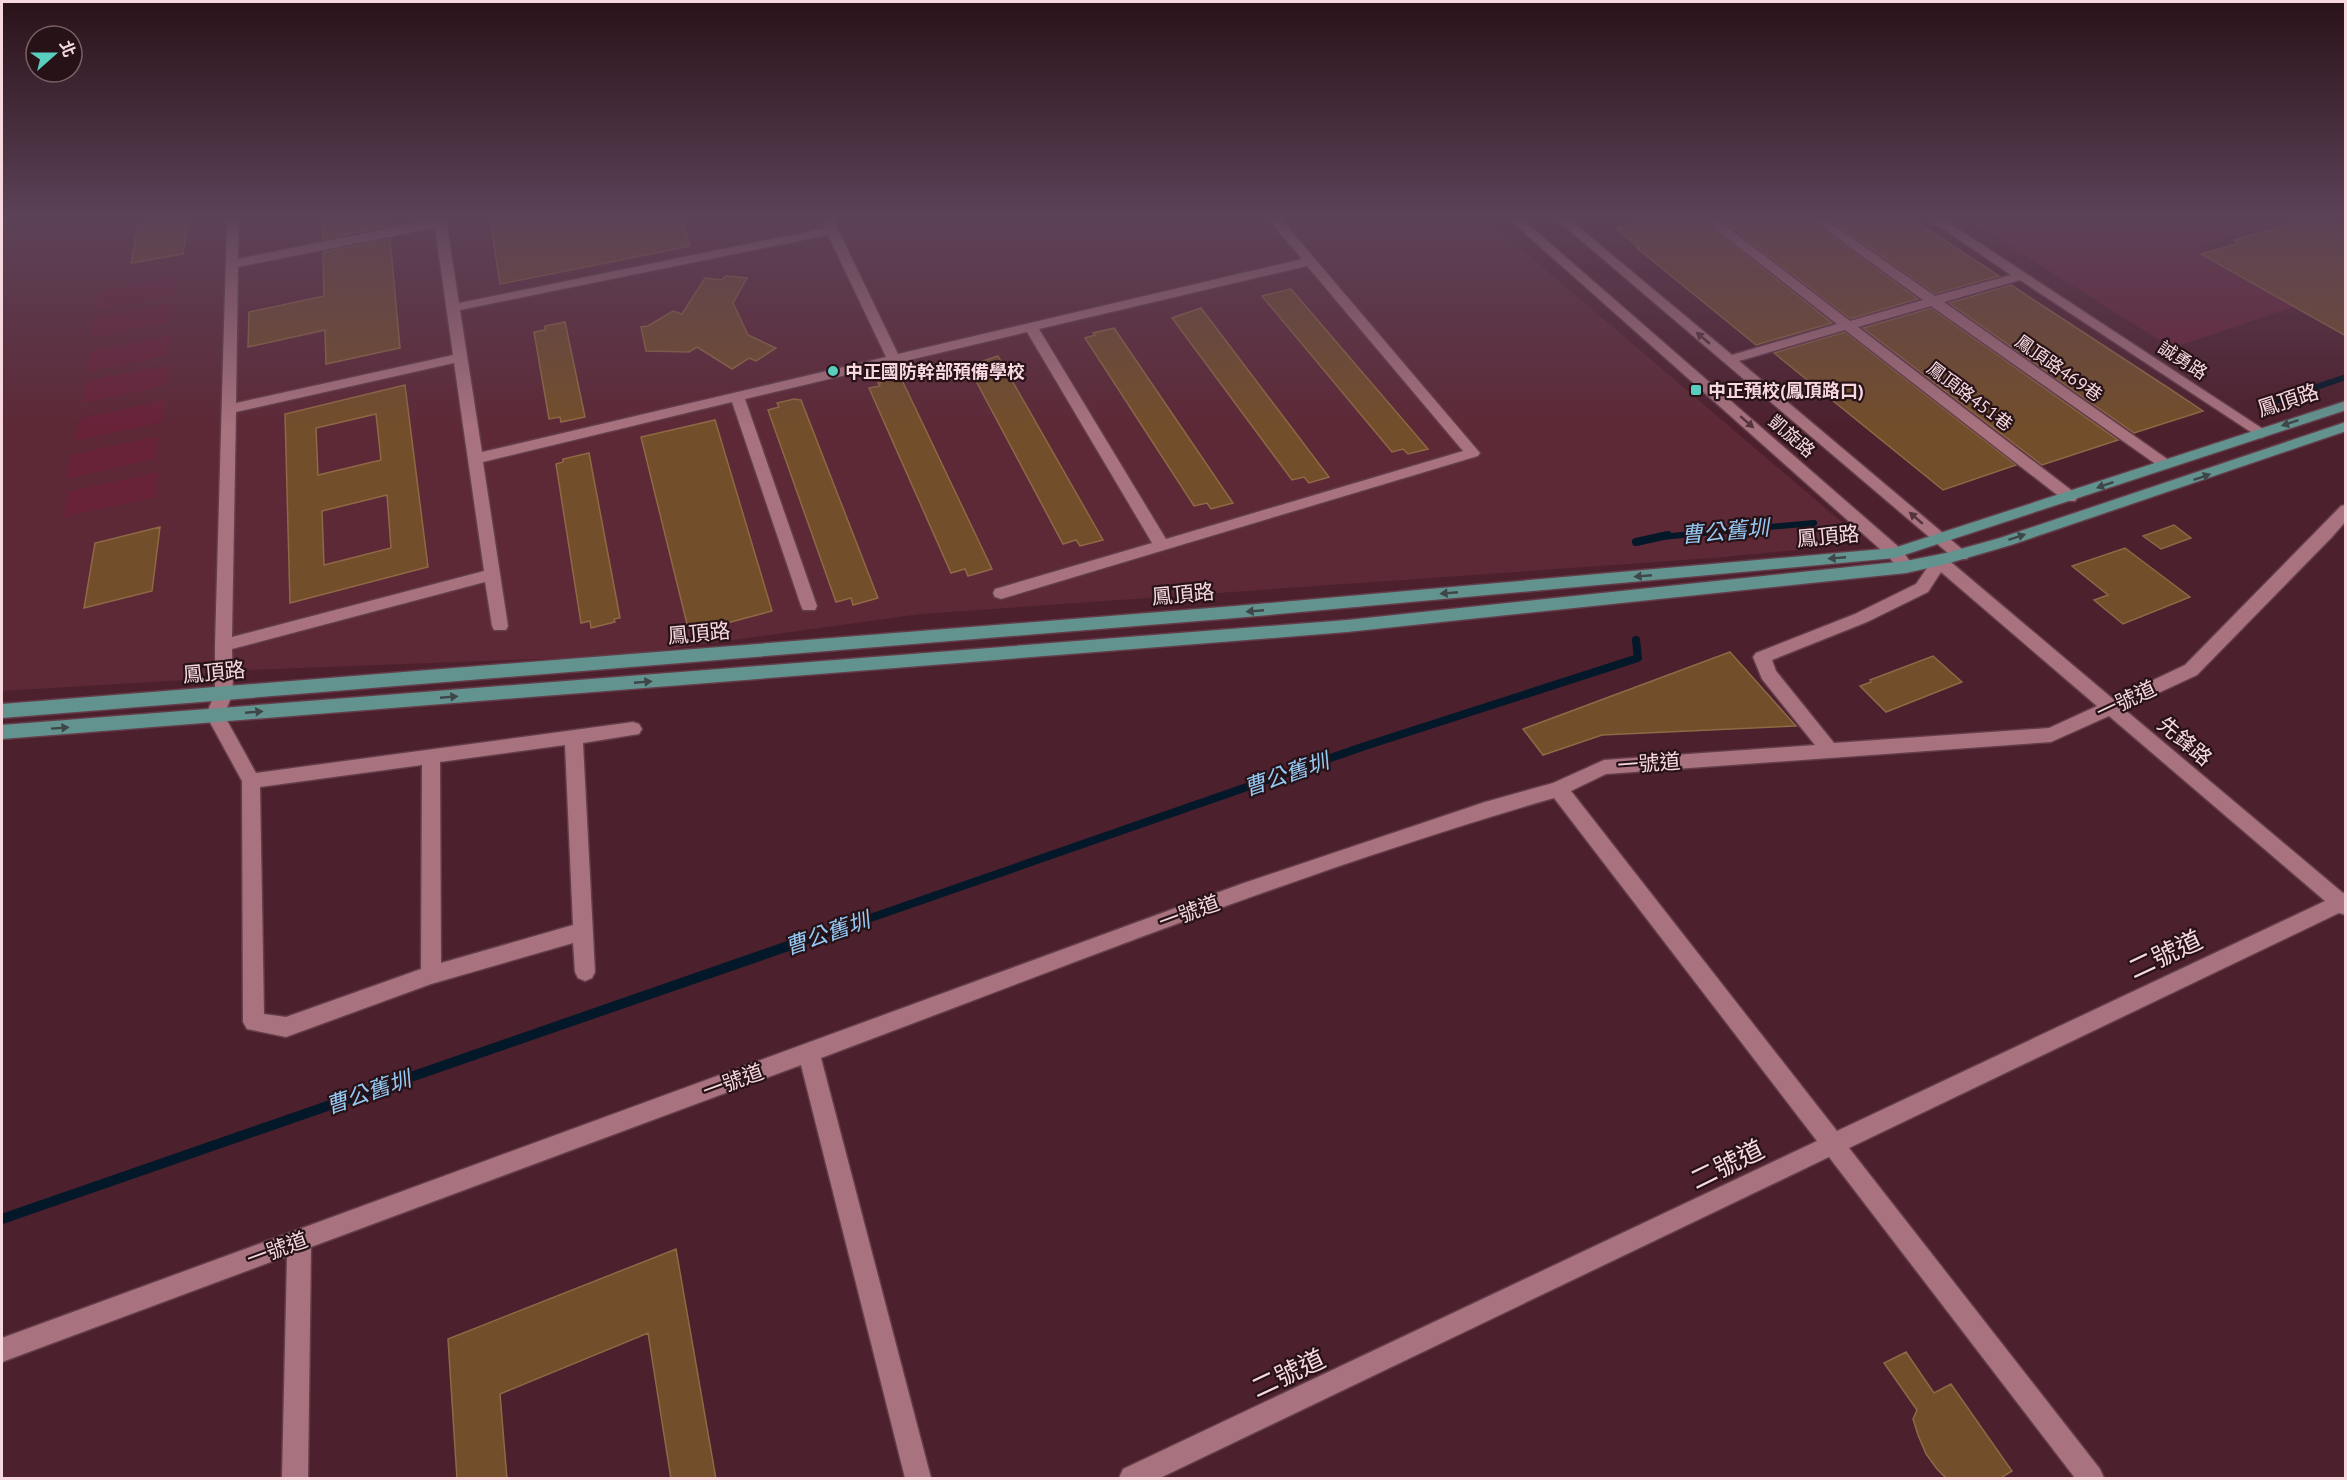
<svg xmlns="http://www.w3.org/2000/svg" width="2347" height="1480" font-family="'PT Sans','Noto Sans TC',sans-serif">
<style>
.built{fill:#5d2937}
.green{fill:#682339}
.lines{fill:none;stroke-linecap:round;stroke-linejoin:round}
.stream-far2{stroke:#031828;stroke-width:6}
.stream-far1{stroke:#031828;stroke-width:8}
.stream{stroke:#031828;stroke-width:10}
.building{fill:#734e2b;stroke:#8f6945;stroke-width:1.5;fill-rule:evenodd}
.minor-casing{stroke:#643d4a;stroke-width:3}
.major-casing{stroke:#643d4a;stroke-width:3}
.minor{fill:#a8727f;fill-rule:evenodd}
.major{fill:#62938f;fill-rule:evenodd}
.oneway{fill:#54343b}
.oneway2{fill:#3e4647}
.poi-dot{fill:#59cebe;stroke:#261217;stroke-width:2}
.labels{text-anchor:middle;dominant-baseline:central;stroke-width:4.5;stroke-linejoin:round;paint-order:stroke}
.far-street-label{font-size:18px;fill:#f7d8df;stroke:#261217}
.far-poi-label{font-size:18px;font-weight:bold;fill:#f7d8df;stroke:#261217;text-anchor:start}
.street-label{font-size:21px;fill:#f7d8df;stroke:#261217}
.water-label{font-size:22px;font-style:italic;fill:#94c9f4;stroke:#261217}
.near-street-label{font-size:26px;fill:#f7d8df;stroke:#261217}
</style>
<rect width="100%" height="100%" fill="#4d202d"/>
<!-- built -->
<path class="built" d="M2,219h1484l358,305 -17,23 -114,11 -792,56 -302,42 -372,14 -9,-5 -29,3 -8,11 -199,12z"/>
<!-- green -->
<path class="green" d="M1966,219h327l-94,27 100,59 -127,43z
M176,277l-2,18 -78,15 4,-19z
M173,303l-3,19 -80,16 4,-20z
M171,335l-2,20 -82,17 4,-21z
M169,365l-3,20 -84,18 4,-22z
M165,400l-3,22 -87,19 5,-23z
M158,436l-3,23 -89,20 5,-24z
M158,472l-3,25 -92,20 5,-25z"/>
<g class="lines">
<!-- stream-far2 -->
<path class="stream-far2" d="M2260,406l86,-29
M1661,537l153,-14"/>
<!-- stream-far1 -->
<path class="stream-far1" d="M1636,542l32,-7
M784,948l581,-202 273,-88 -2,-18"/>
<!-- stream -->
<path class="stream" d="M2,1219l786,-273"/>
</g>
<!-- building -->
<path class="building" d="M171,219h17l-5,35 -52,9 7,-38z
M322,219h66l1,7 -66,13z
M490,219h192l8,27 -190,38z
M1655,219h46l131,104 -76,22 -119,-97h2l-23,-20z
M1721,219h88l109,80 -68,20z
M1829,219h83l87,57 -64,18z
M2307,219h22l17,9v108l-145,-82 38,-11 -5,-3z
M390,239l10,109 -74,16 -1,-34 -77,17 1,-35 75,-16 -1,-44z
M726,276l21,2 -14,25 15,32 28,13 -20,13 -7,-3 -17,11 -35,-22 -8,5 -43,-1 -5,-24 7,-1 25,-15 9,3 23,-36 17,2z
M2011,285l159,104 33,22 -69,22 -185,-130z
M1291,289l137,160 -20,5 -5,-5 -11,3 -130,-156z
M1201,308l128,169 -20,6 -5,-6 -12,3 -120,-162z
M1931,308l187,132 -76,25 -179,-137z
M565,322l20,95 -24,5 -1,-5 -11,2 -15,-87 11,-2v-4z
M1114,328l119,175 -22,6 -4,-6 -13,3 -109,-168 10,-3 -2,-2z
M1845,332l171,133 -73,25 -169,-137z
M998,356l105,184 -23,6 -4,-6 -13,4 -95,-178z
M901,378l91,191 -24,7 -3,-7 -14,4 -82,-185 11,-2 -2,-3z
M405,385l23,182 -138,36 -5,-189zM376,414l5,46 -63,15 -2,-47zM387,495l4,53 -67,17 -2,-54z
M794,399l7,1 77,198 -25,7 -2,-7 -15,4 -68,-192 11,-3 -2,-4z
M715,420l57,191 -60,16 -24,1 -47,-191z
M589,453l31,165 -6,1 1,3 -24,6 -1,-7 -9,2 -25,-159 7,-2v-3z
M2174,525l17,13 -30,11 -18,-13z
M160,527l-8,64 -68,17 11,-65z
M2125,548l65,49 -67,27 -29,-24 14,-5 -36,-29z
M1730,652l66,74 -194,9 -59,20 -20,-26z
M1933,656l29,26 -76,30 -26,-26 11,-4 -1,-2z
M676,1249l40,230h-45l-23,-146 -148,61 7,85h-50l-9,-140z
M1906,1352l28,41 17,-9 61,87 -13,8h-52l-10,-10 -11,-15 -8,-19 -5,-16 4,-9 -33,-47z"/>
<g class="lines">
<!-- minor casing -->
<g class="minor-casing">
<path id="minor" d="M227,219h12l-1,40 196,-40h12l13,84 366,-75 -2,-9h10l65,135 404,-95 -34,-40h13l199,234 -2,3 -477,143 -6,-2 -2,-4 2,-4 157,-46 -125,-211 -282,67 72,207 -2,4h-12l-2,-4 -69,-204 -249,60 25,164 -2,4h-12l-2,-4 -7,-44 -253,67 1,44 -9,22 32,58 377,-51 6,2 3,5 -3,5 -56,9 12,229 -3,6 -7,3 -7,-3 -3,-6 -2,-29 -142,41 -145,53 -39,-8 -4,-7 -1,-241 -36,-66 9,-22v-48zM435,228l18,127 -217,48 2,-136zM828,235l58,122 -404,95 -22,-142zM1307,266l156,185 -297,88 -127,-210zM454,363l30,208 -252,66 4,-225zM565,745l8,180 -132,38 -1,-201zM422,765l-1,204 -135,48 -22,-3 -4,-227z
M1509,219h13l379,330 13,18 -2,4h-12l-11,-14z
M1556,219h13l163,136 105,-31 -134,-105h14l133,102 73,-21 -112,-81h14l110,77 76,-21 -82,-56h14l326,214 -7,5 -5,-2 -237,-156 -76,22 226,159 2,3 -2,3h-10l-229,-161 -73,21 217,166 3,4 -3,4h-10l-220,-171 -106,31 230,194 -2,4h-12z
M2346,505v16l-14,16 -135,138 -73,34 219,184 3,-1v23l-7,-2 -490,235 251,321 4,9h-29l-246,-321 -669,321h-41l4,-9 694,-328 -263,-343c-249,72 -490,169 -733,260l110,420h-26l-104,-413 -490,182 -3,231h-26l5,-222 -285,106v-24l1239,-454 244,-82 68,-19 51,-23 211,-15 -53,-66 -9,-22 3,-4 99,-39 61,-30 18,-26h12l167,141 72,-34 156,-159zM1941,572l156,134 -48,22 -215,15 -58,-72 -4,-11 95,-38 61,-30zM2109,716l216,185 -488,230 -266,-340 35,-17 445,-32z"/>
</g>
<!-- major casing -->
<g class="major-casing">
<path id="major" d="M2346,401v9l-451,148 -660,60 -1233,100v-14l1233,-98 659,-58z
M2346,422v9l-335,114 -65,19 -40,9 -559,59 -1345,107v-14l1345,-105 559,-59 40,-8 54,-15z"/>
</g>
<!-- minor -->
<use href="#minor" class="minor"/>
<!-- major -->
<use href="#major" class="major"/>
</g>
<!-- one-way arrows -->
<defs><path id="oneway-solid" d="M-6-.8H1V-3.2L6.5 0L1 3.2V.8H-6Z" transform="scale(1.5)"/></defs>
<g class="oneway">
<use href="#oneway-solid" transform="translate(1703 338) rotate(-140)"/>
<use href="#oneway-solid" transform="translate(1747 422) rotate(41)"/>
<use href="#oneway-solid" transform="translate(1916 518) rotate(-139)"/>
</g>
<g class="oneway2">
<use href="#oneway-solid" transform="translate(2290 423) rotate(162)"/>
<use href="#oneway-solid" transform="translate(2202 477) rotate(-19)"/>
<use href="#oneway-solid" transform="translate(2105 485) rotate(161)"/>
<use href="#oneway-solid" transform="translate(2017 537) rotate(-18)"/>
<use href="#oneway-solid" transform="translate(1837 558) rotate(175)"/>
<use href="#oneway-solid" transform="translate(1643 576) rotate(175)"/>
<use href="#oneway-solid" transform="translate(1449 593) rotate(175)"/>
<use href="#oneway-solid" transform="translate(1255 611) rotate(175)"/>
<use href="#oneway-solid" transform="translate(643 682) rotate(-5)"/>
<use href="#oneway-solid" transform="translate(449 697) rotate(-5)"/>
<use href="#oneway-solid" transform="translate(254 712) rotate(-5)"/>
<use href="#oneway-solid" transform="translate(60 728) rotate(-4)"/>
</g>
<!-- sky -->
<linearGradient id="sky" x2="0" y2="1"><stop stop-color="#2a1219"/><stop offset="0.51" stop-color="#5c4257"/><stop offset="1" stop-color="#5c4257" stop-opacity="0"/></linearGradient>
<rect width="2347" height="426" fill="url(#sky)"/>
<!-- markers -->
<g class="poi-dot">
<circle cx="833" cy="371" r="6"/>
<rect x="1690" y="384" width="12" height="12" rx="3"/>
</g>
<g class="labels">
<!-- far-street labels -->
<g class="far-street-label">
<text transform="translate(2183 360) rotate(33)">誠勇路</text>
<text transform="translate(2059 368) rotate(35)">鳳頂路469巷</text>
<text transform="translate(1970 396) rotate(37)">鳳頂路451巷</text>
<text transform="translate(1792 436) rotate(41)">凱旋路</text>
</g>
<!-- far-poi labels -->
<g class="far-poi-label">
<text x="845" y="371">中正國防幹部預備學校</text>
<text x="1708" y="390">中正預校(鳳頂路口)</text>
</g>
<!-- street labels -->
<g class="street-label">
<text transform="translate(2288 400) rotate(-18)">鳳頂路</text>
<text transform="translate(1828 536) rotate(-5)">鳳頂路</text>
<text transform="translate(1183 594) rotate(-5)">鳳頂路</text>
<text transform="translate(699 633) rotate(-5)">鳳頂路</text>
<text transform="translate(214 672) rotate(-5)">鳳頂路</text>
<text transform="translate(2126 700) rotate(-25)">一號道</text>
<text transform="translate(2185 741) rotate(40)">先鋒路</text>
<text transform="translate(1649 763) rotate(-4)">一號道</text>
<text transform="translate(1189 912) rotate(-20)">一號道</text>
<text transform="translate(733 1081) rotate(-20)">一號道</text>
<text transform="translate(277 1249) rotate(-20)">一號道</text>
</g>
<!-- water labels -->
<g class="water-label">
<text transform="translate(1725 531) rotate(-5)">曹公舊圳</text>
<text transform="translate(1286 774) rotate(-19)">曹公舊圳</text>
<text transform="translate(827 933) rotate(-19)">曹公舊圳</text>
<text transform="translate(368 1092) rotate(-19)">曹公舊圳</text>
</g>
<!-- near-street labels -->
<g class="near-street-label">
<text transform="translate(2165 954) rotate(-25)">二號道</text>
<text transform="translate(1727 1164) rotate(-26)">二號道</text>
<text transform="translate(1288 1373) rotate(-25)">二號道</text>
</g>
</g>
<!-- border -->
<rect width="2347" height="1480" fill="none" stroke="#f7d8df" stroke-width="6"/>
<!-- north arrow -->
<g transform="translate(54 54) rotate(69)"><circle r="28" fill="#261217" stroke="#7a6167" stroke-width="1.5"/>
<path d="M0-4.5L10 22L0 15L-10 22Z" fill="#59cebe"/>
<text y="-9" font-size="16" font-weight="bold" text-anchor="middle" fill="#f7d8df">北</text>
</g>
</svg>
